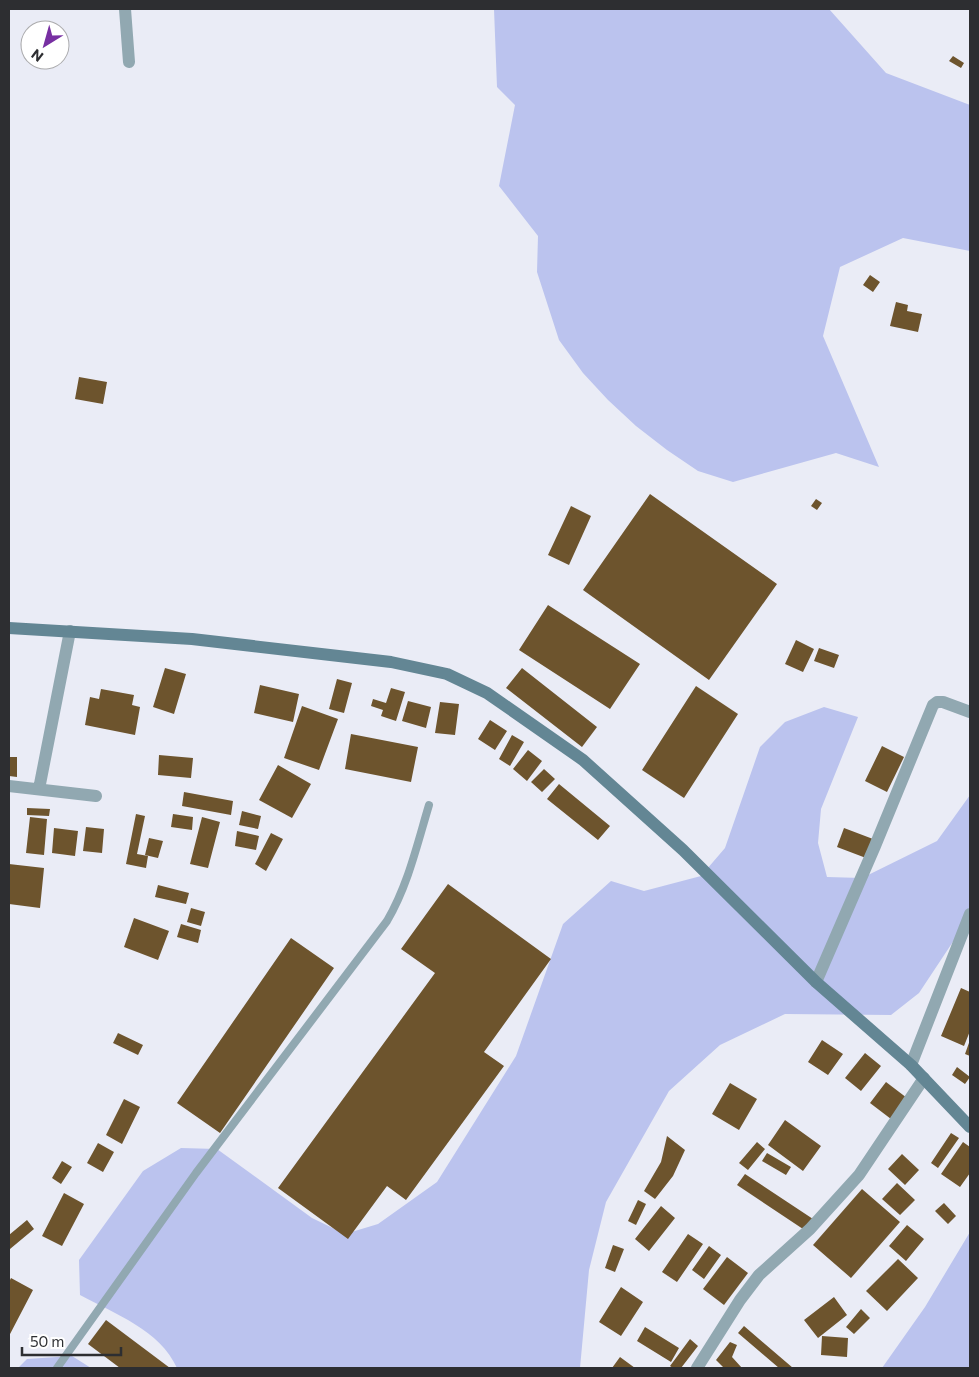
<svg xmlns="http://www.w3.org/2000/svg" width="979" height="1377" font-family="Commissioner,sans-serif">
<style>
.green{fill:#bbc3ee}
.building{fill:#6d542d}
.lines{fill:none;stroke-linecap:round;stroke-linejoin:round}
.service{stroke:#91a8b1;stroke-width:8}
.minor{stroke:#91a8b1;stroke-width:12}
.secondary{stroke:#638694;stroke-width:12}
</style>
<rect width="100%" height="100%" fill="#eaecf6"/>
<!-- green -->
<path class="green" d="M494,9h335l57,64 84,32v146l-67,-13 -63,29 -17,69 56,131 -43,-14 -103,29 -35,-11 -31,-21 -31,-24 -28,-26 -25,-27 -24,-33 -22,-68 1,-36 -39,-50 16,-81 -18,-18z
M824,707l34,10 -37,92 -3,34 9,34 35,1 75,-37 33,-46v121l-51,77 -28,22 -106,-1 -65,31 -51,46 -63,111 -17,68 -9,98h-403c-17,-38 -62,-54 -97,-73l-1,-35 64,-89 38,-23 36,1 95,69 33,16 33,-10 59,-42 79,-126 47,-132 48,-43 33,10 57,-15 24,-28 35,-101 25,-25z
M970,1232v136h-88l43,-61z
M72,1356l19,12h-73l9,-9z"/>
<!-- building -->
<path class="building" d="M953,56l11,7 -3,5 -12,-7z
M870,275l10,7 -7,10 -10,-7z
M896,302l12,3 -1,6 15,3 -4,18 -28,-6z
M79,377l28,5 -4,22 -28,-5z
M650,494l127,90 -68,96 -126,-90z
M816,499l6,4 -5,7 -6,-4z
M571,506l20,10 -22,49 -21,-10z
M548,605l92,59 -30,45 -91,-59z
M796,640l18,9 -11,23 -18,-8z
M819,648l20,7 -5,13 -20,-7z
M165,668l21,6 -12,40 -21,-7z
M522,668l75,59 -15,20 -76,-59z
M337,679l15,4 -8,30 -15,-4z
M260,685l39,9 -6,28 -39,-9z
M696,686l42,28 -54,84 -42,-28z
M391,688l14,4 -9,29 -15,-5 2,-6 -12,-4 2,-7 13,4z
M101,689l33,6 -2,10 8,2 -5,28 -50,-10 5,-28 9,2z
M408,701l23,6 -5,21 -24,-7z
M440,702l19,2 -4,31 -20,-2z
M302,706l36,13 -19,51 -35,-12z
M490,720l17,11 -12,19 -17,-11z
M351,734l67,13 -7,35 -66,-13z
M512,735l12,7 -14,24 -11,-7z
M882,746l22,11 -17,35 -22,-11z
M528,750l14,11 -15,20 -14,-12z
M159,755l34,3 -2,20 -33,-3z
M9,757h8v20l-8,-1z
M278,765l33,19 -19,34 -33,-18z
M544,769l11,10 -13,13 -11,-10z
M559,784l51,42 -12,14 -51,-41z
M184,792l49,9 -2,14 -49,-9z
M27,808l23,1 -1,7 -22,-1z
M242,811l19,5 -3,13 -19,-4z
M136,814l9,2 -8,38 11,2 -2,12 -20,-4z
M173,814l20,3 -1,13 -21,-3z
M30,817l17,2 -3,36 -18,-2z
M202,817l18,5 -12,46 -18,-4z
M86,827l18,2 -2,24 -19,-2z
M54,828l24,3 -3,25 -23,-3z
M844,828l29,11 -7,19 -29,-11z
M237,831l22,5 -3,14 -21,-4z
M271,833l12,6 -17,32 -11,-7z
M149,838l14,3 -5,17 -13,-3z
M9,864l35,4 -4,40 -31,-4z
M448,884l103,75 -67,93 20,14 -98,134 -19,-14 -39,53 -70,-51 157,-215 -34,-24z
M158,885l31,8 -3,11 -31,-7z
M191,908l14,4 -4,14 -14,-4z
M134,918l35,13 -11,29 -34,-13z
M181,924l20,6 -3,13 -21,-6z
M291,938l43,30 -114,165 -43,-30z
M961,988l9,4v39l-6,15 -23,-10z
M118,1033l25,12 -5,10 -25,-12z
M822,1040l21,14 -15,21 -20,-13z
M970,1040v16l-5,-2z
M865,1053l16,13 -20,25 -16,-13z
M957,1067l13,10 -5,7 -13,-9z
M886,1082l21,16 -16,21 -21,-16z
M730,1083l27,16 -18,31 -27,-16z
M124,1099l16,8 -18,37 -16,-9z
M785,1120l36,26 -18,25 -35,-26z
M951,1133l8,5 -21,30 -7,-5z
M667,1136l18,14 -12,26 -18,23 -11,-8 17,-29z
M757,1142l8,7 -17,21 -9,-7z
M963,1142l7,5v26l-10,14 -19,-13z
M98,1143l16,9 -11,20 -16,-9z
M767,1153l24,14 -5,8 -24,-14z
M902,1154l17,16 -14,15 -17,-16z
M62,1161l10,6 -11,17 -9,-6z
M745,1174l68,45 -7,12 -69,-46z
M897,1183l18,17 -15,15 -18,-16z
M862,1189l38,33 -49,56 -38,-33z
M64,1193l20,11 -22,42 -20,-10z
M638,1200l8,4 -10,21 -8,-4z
M944,1203l12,13 -8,8 -13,-13z
M661,1206l14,12 -26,33 -14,-12z
M27,1220l7,9 -24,20 -1,-14z
M907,1225l17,14 -18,22 -17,-15z
M688,1234l15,10 -26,38 -15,-10z
M613,1245l11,4 -9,23 -10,-4z
M709,1246l12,9 -17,24 -12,-9z
M727,1257l21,16 -24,32 -21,-16z
M898,1259l20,19 -31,33 -21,-20z
M11,1278l22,12 -24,46v-54z
M621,1287l22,15 -22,34 -22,-14z
M834,1297l13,18 -29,23 -14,-18z
M861,1309l9,9 -16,16 -8,-7z
M106,1320l64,48h-50l-32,-24z
M744,1326l49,42h-14l-41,-35z
M645,1327l34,21 -8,14 -34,-21z
M822,1336l26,2 -1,19 -26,-2z
M690,1339l8,7 -17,22h-8l-3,-2z
M730,1342l7,3 -5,12 10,11h-18l-8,-8z
M620,1357l15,11h-23z"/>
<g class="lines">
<!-- service -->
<path class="service" d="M57,1368l139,-195 191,-252c21,-36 30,-76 42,-116"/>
<!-- minor -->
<path class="minor" d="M125,9l4,53
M9,786l87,10
M39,789l31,-158
M816,982l59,-136 58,-141 4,-3h6l27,10
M911,1065l59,-151
M697,1368l43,-68 19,-25 51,-46 49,-54 65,-97"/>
<!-- secondary -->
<path class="secondary" d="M9,628l183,11 199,23 56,12 40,19 96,67 100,90 133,132 95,83 59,62"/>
</g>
<!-- border -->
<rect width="979" height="1377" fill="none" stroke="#2d2e31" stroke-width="20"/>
<!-- north arrow -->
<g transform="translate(45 45) rotate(217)"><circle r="24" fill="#ffffff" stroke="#ababad"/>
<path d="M0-4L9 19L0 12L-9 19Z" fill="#772fa2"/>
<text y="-8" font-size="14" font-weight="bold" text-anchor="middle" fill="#2d2e31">N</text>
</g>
<!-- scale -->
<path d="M22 1347v8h99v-8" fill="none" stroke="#2d2e31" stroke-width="2.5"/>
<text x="30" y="1347" font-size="15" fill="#2d2e31" stroke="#ffffff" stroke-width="4" paint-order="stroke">50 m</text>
</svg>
